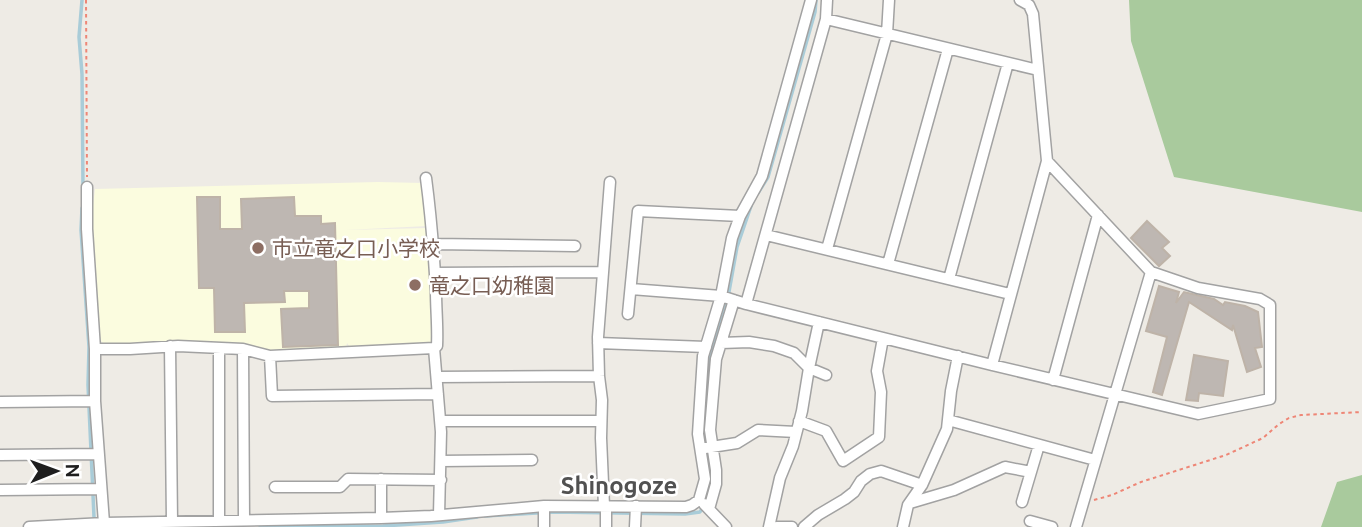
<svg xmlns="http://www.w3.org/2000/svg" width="1362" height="527" font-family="Ubuntu,'Noto Sans JP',sans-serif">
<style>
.education{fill:#fbfcdf}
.forest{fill:#a9ca9d}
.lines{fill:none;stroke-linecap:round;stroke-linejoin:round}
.stream{stroke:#a9ccd8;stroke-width:3.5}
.building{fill:#beb7b2;stroke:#beb3a8;stroke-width:2}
.minor-casing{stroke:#a2a2a2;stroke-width:13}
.path{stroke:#ee8676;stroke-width:2;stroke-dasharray:3.5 3.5;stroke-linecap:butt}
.minor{stroke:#fff;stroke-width:10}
.education-dot{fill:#8d6e63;stroke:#fff;stroke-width:2.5}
.labels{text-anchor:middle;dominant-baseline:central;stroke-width:5;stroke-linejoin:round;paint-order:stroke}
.education-label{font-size:21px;fill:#785e54;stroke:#fff;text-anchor:start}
.quarter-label{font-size:24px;font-weight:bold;fill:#515151;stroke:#fff}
</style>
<rect width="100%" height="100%" fill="#eeebe5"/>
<!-- education -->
<path class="education" d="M378,182l45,1 5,43 -83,4 83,-2 6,115 -85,3 -2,-3 -1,5 -71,3 -32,-6 -137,1 -7,-7 -8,-117 4,-33z"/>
<!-- forest -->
<path class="forest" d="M1129,0h233v212l-188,-35 -43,-136z
M1362,475v52h-41l16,-45z"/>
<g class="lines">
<!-- stream -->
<path class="stream" d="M82,0l-3,37 3,37 1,113
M758,193l10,-16 47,-165 1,-12
M82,208l-1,22 8,117 -1,38 6,132
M710,464l-3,-11 -2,-29 4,-67 18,-54 10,-56 14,-41
M485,516l68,-4 132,2 15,-2 4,-7
M260,527l123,-1 60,-4 34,-5"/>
</g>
<!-- building -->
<path class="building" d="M197,197h23v32h22l-1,-30 53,-2 1,19h26v8l14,-1 3,122 -55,2 -2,-38 28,-1v-17h-25l1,11 -41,1 1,29h-30l-1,-44h-15z
M1147,221l22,21 -7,6 8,8 -11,10 -28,-28z
M1159,286l20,6 -3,11 8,-11 30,7 9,6 2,-3 20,4 13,6 4,35 -7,1 6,19 -14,5 -14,-47 -1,5 -43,-28 -27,93 -9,-3 14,-55 -21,-6z
M1194,355l34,6 -5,35 -24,-3 -1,8 -12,-1z"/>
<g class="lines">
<!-- minor casing -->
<g class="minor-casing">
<path id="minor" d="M826,19l212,51
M426,178c5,38 8,76 10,114 0,18 2,36 1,54l-3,2
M87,187v42l8,120v52l9,122
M766,235l244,59
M433,244l142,2
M827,249l60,-215 2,-34
M888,264l60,-215
M435,273l168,-1
M949,279l59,-216
M631,289l90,7 25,8 246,61 206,49 72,-15v-94l-10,-6 -62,-11 -47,-16 -104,-111
M746,304l80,-285 1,-19
M628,314l10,-103 102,5
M598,343l108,4
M721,343l28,-1 25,4 20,7 15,15 17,7
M170,346l2,176
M219,348v173
M95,349h35l48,-3 65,3 27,7 164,-8 7,84 -2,83
M243,349l1,171
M270,356l2,40 166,-2
M992,365l55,-204 -14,-147 -4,-9 -9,-5
M437,377l162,-1
M1053,380l45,-165
M0,402l95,-1
M948,420l147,40
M441,421h160
M799,421l27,10 17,30 36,-24 2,-45 -4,-21 6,-33
M705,448l32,-5 21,-13 38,2
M0,455l99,-1
M441,461l91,-1
M275,487h65l8,-8 93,1
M0,490l101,-1
M1022,502l17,-57
M910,503l44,-13 51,-23 26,5
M704,504l22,23
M604,506l-3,-68 1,-38 -3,-24 -1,-39 12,-155
M709,509l7,-25v-14l-6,-40 6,-71 18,-59
M381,518v-39
M1030,521l22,6
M29,527l75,-4 277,-5 50,-2 113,-10 142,1 6,-2 7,-5 6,-21 -7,-45 5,-78 18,-60 11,-58 8,-22 22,-40 49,-176
M544,527v-21
M606,527v-21
M635,527l1,-21
M769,527l11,-49 13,-32 9,-35 7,-43 10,-46
M777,527h15
M804,527l14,-12 27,-16 9,-7 7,-11 9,-7 11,-3 41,14
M903,527l5,-22 14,-20 25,-56 4,-38 7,-35
M1076,527l75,-255"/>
</g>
<!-- path -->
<path class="path" d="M86,0l1,177
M1094,500l18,-5 29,-13 85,-27 37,-17 16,-14 10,-6 12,-3 61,-3"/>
<!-- minor -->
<use href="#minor" class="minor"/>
</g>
<!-- markers -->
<g class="education-dot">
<circle cx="258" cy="248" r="7"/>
<circle cx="415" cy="285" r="7"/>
</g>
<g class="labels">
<!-- education labels -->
<g class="education-label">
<text x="272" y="248">市立竜之口小学校</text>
<text x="429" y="285">竜之口幼稚園</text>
</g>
<!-- quarter labels -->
<g class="quarter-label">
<text x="619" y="485">Shinogoze</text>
</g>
</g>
<!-- north arrow -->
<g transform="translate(56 471) rotate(89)" stroke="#ffffff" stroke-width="5" paint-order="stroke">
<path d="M0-5L12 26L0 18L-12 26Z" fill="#1e1e1e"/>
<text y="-10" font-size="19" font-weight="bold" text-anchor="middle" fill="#1e1e1e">N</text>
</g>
</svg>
